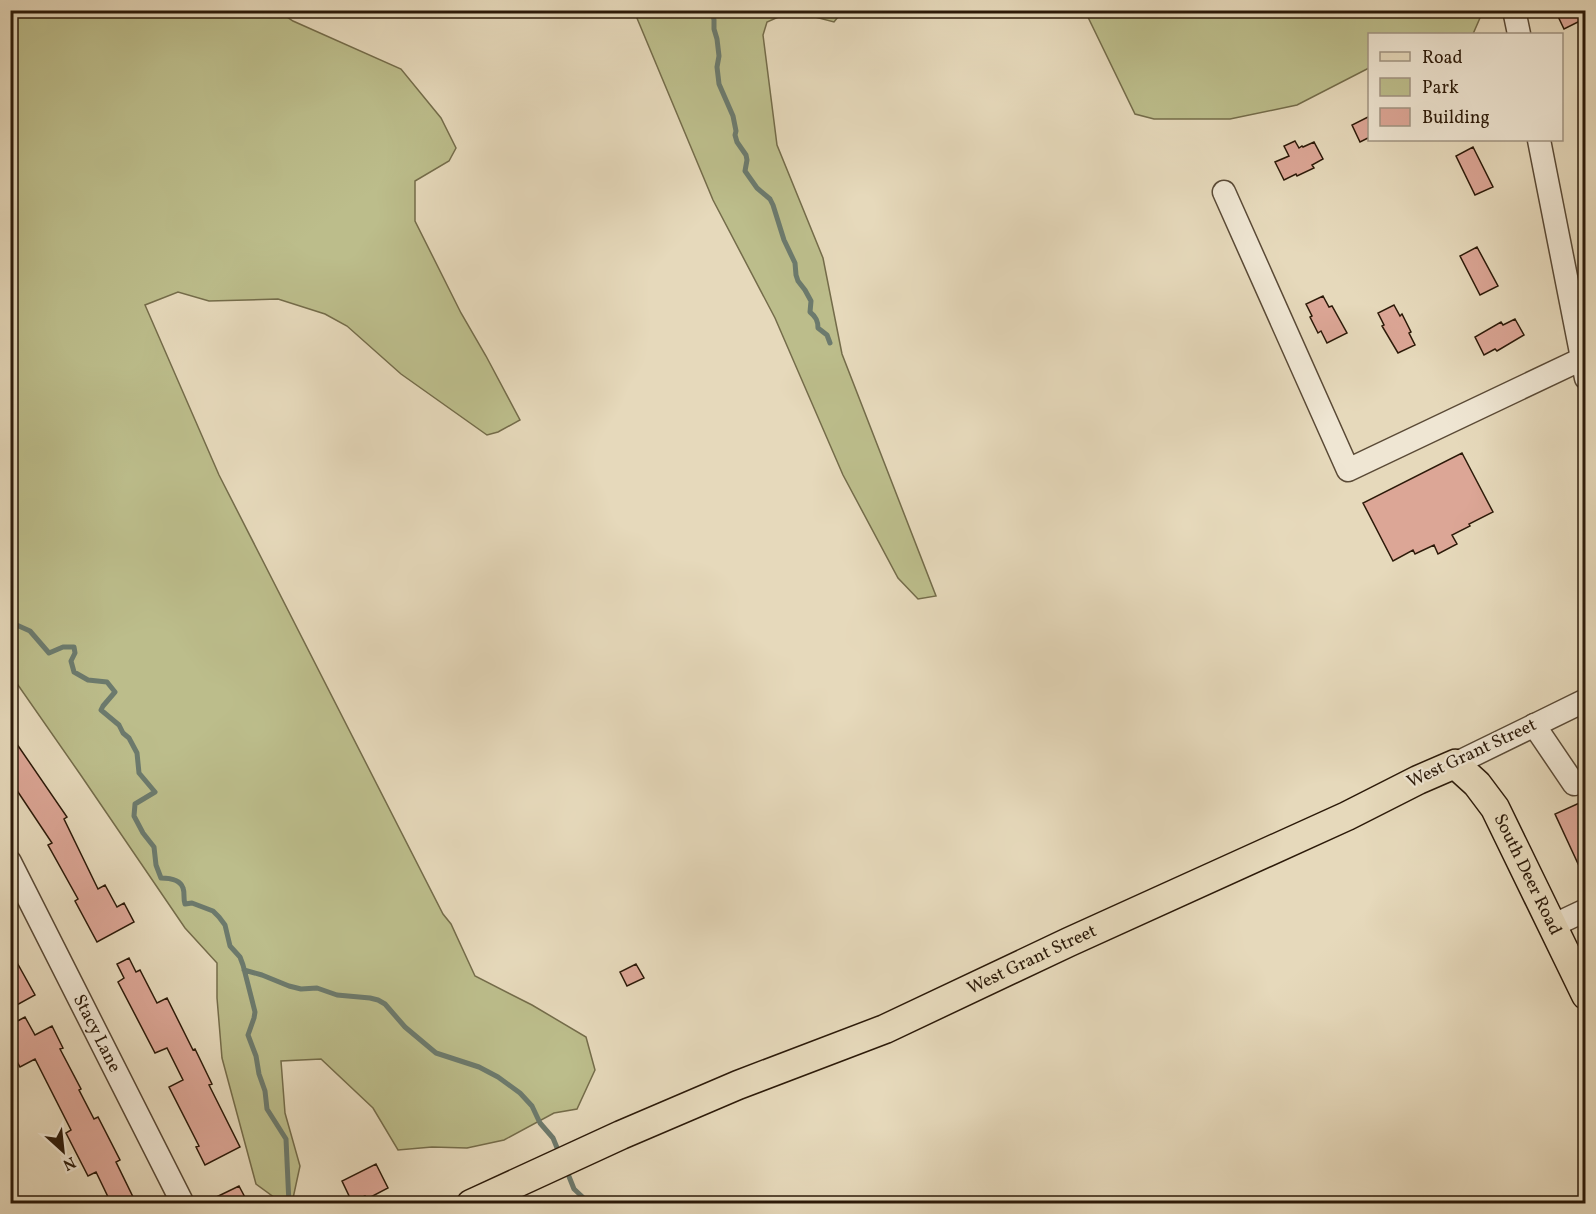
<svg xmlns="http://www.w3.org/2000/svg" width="1596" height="1214" font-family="Vollkorn,serif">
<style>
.green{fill:#bcbd8b;stroke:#746c4a;stroke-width:1.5}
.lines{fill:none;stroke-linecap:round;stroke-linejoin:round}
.stream{stroke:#6c7a6d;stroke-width:5}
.building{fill:#dca696;stroke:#2c1a09;stroke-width:1.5}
.minor-casing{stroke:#5a4a36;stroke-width:25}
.major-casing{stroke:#2c1a09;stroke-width:31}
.minor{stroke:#efe6d3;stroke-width:22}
.major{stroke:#e6d9bb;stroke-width:28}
.labels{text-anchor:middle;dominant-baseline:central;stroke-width:4.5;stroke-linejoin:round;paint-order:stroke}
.street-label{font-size:18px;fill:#2c1a09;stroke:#efe6d3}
</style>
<rect width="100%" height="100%" fill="#e6d9bb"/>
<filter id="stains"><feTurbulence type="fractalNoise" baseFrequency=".00333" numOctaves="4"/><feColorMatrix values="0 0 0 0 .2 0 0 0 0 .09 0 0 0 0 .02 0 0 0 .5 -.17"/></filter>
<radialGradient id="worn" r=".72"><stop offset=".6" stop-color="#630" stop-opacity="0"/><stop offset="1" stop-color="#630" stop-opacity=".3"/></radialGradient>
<!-- green -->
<path class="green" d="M10,11h268l15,10 108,48 40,49 15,30 -7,13 -34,20v40l46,92 25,43 34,64 -22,12 -11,3 -86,-61 -54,-48 -22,-12 -47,-15 -69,2 -31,-9 -33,13 74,170 224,439 8,10 24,52 57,29 54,32 9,33 -18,39 -23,4 -50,27 -37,8 -35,-1 -34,3 -25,-42 -52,-49 -40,2 4,52 15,53 -8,37h-10l-26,-19 -34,-126 -5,-60v-35l-32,-35 -105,-154 -69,-99z
M634,11h209l-9,11 -42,-11 -25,11 -4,13 14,110 46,113 19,96 94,242 -18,3 -20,-21 -55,-103 -68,-157 -62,-118z
M1085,11h398l-10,23h-103l-1,34 -72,37 -67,14h-76l-19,-5z"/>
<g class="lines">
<!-- stream -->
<path class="stream" d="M712,10l2,10v9l3,10 2,17 -2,11 2,17 14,32 3,15 -1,4 2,7 9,13 1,5 -2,11 12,17 13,11 3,6 11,35 11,23 1,12 2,6 7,9 6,11 -1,11c6,5 8,9 8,16l9,7 3,8
M10,622l20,9 19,22 14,-6h11l1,6 -4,8 3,11 14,8 19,2 8,10 -12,14 -2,4 18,15 4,8 6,5 8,15 2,20 16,19 -20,12 -1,12 9,17 11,14 2,18 5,13c8,0 19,1 22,10 2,5 0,11 2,16l7,-1 21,8 6,6 6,8 5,21 10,11 3,8 12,47 -1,6 -6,17 8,21 3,18 6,17 2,18 19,30 3,65
M244,970l18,5 27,11 12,3 16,-1 20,7 33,3 8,2 7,4 20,23 31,26 43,14 19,10 22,16 12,13 8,17 13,15 7,17
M566,1169l8,20 16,15"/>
</g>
<!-- building -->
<path class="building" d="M1555,10h31v8l-22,11z
M1370,116v21l-10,5 -8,-17z
M1295,141l4,7 3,-2 1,1 11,-5 9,17 -11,6 2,3 -17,8 -1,-2 -12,6 -9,-18 14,-6 -5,-10z
M1473,147l20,40 -18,8 -19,-39z
M1477,247l21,39 -18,9 -20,-39z
M1323,296l6,11 3,-1 15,27 -20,10 -6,-12 -3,2 -8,-16 2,-1 -6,-12z
M1394,305l6,11 2,-2 9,18 -2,1 6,12 -17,8 -16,-27 2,-1 -6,-12z
M1515,319l9,16 -27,16 -2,-2 -11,6 -9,-18 26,-15 2,3z
M1462,453l31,59 -24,12 1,2 -18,9 5,9 -19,10 -4,-9 -19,9 -2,-4 -20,11 -30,-58z
M10,734l57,83 -3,2 34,70 7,-4 12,22 7,-4 10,19 -37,20 -22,-41 3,-2 -30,-54 4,-2 -42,-63z
M1586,800v81l-31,-67z
M10,950l25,45 -20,11 -5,-9z
M129,958l7,14 4,-2 17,33 10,-5 26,52 2,-1 17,35 -3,1 31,62 -35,18 -9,-18 3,-1 -30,-59 14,-7 -16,-32 -12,5 -37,-71 6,-4 -7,-14z
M636,964l8,14 -17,8 -7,-14z
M25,1017l10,18 17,-9 11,22 -3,1 21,40 -2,1 15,29 4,-2 22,43 -4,2 20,41h-25l-15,-31 -8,4 -22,-43 5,-3 -36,-71 -15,8 -10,-18v-24z
M376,1164l12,24 -21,11 -2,-3 -13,6 -10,-21z
M239,1186l9,17h-44z"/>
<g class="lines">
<!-- minor casing -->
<g class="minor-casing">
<g id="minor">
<path d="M1514,10l5,24"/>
<path d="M1539,140l47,238"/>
<path d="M1224,192l124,278 238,-113"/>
<path d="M1534,725l40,59 12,-5"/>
<path d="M1455,764l131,-64"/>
<path id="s1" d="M10,862l173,342"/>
<path d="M1552,926l34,-16"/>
</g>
</g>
<!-- major casing -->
<g class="major-casing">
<g id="major">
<path id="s2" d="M471,1204l150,-69 117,-50 147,-56 184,-87 278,-126 71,-36 37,-16 22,20 18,24 91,187"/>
</g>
</g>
<!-- minor -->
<use href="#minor" class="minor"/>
<!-- major -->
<use href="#major" class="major"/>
</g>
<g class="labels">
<!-- street labels -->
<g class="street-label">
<text transform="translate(1472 754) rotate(-25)">West Grant Street</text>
<text stroke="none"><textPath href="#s2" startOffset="1212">South Deer Road</textPath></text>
<text stroke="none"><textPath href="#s2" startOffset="612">West Grant Street</textPath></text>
<text stroke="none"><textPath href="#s1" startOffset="192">Stacy Lane</textPath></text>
</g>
</g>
<!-- margin -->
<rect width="1596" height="1214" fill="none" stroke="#e6d9bb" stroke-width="36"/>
<rect x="12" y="12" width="1572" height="1190" fill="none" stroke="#2c1a09" stroke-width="3"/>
<rect x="18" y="18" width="1560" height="1178" fill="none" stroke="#2c1a09" stroke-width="1.5"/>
<!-- legend -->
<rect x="1368" y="33" width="195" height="108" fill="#efe6d3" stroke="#a19482" stroke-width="1.5"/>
<rect x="1380" y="52" width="30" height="9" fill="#e6d9bb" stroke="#a19482" stroke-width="1.5"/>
<text x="1422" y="63" font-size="18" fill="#2c1a09">Road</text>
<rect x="1380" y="78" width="30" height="18" fill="#bcbd8b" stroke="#a19482" stroke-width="1.5"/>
<text x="1422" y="93" font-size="18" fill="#2c1a09">Park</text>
<rect x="1380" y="108" width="30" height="18" fill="#dca696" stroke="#a19482" stroke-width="1.5"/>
<text x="1422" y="123" font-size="18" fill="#2c1a09">Building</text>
<!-- north arrow -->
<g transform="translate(63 1151) rotate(153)" stroke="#efe6d3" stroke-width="4.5" paint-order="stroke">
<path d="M0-4.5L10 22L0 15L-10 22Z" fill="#2c1a09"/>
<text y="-9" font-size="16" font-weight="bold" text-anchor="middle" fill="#2c1a09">N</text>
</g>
<rect width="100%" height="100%" filter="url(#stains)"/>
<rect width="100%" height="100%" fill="url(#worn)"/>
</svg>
